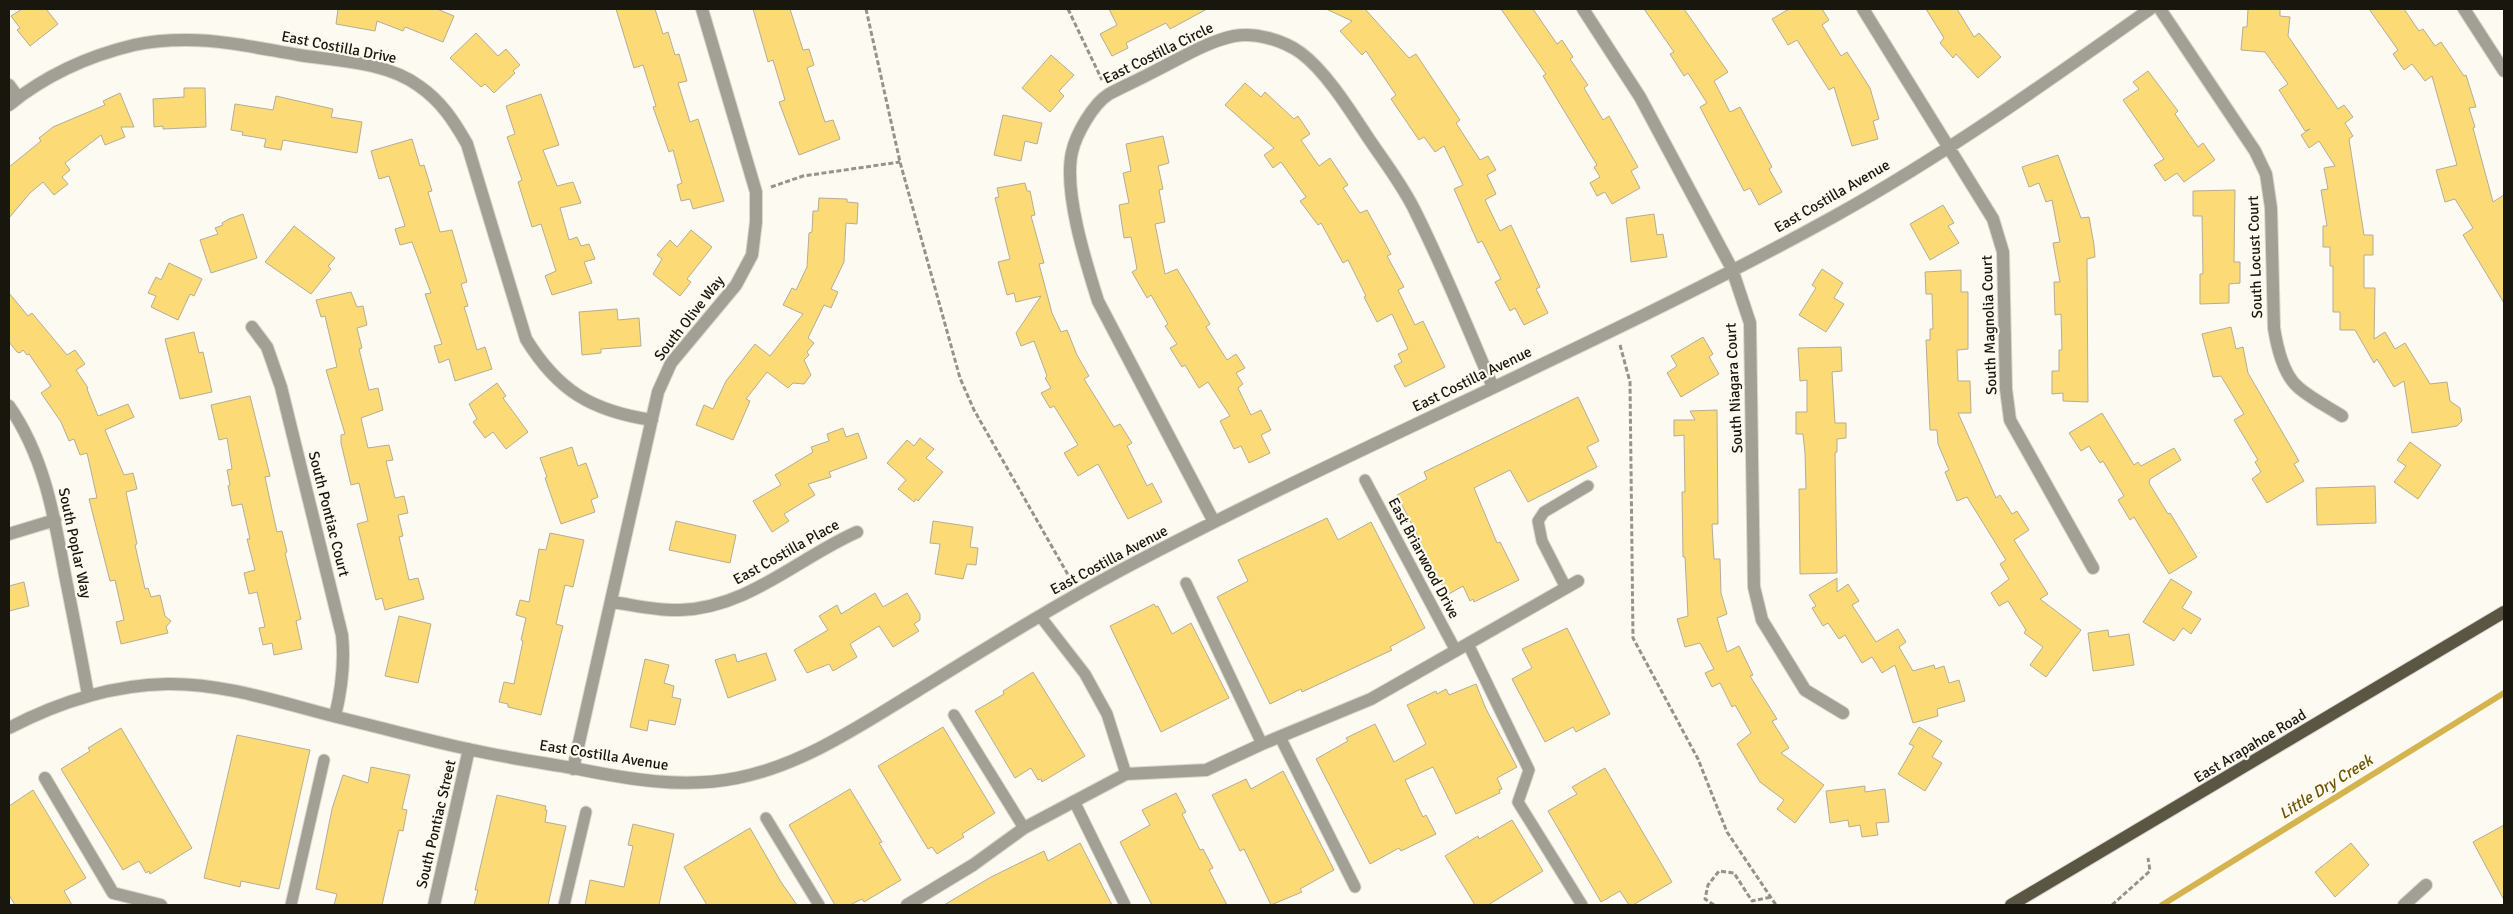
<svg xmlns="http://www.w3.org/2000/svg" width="2513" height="914" font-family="Signika,sans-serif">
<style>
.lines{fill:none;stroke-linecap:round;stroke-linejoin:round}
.stream{stroke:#d5b44f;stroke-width:6}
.building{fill:#fcdb77;stroke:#b4ad97}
.lane-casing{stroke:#d9d6cd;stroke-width:13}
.street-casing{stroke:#d9d6cd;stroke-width:14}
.primary-casing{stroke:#d9d6cd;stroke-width:14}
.path{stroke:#96938b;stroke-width:3;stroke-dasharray:5 2.5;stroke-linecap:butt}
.lane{stroke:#a29f95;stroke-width:11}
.street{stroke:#a29f95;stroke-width:12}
.primary{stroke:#5b5544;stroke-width:12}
.labels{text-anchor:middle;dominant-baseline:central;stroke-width:4.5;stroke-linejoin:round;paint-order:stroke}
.street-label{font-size:15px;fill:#19160e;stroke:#fdfaf1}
.water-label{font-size:16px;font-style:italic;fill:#6b5502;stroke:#fdfaf1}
</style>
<rect width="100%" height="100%" fill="#fdfaf1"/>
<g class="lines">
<!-- stream -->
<path class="stream" d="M2162,905l342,-212"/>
</g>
<!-- building -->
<path class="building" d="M22,9h24l12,15 -28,22 -13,-16 3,-2 -9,-12z
M338,9h99l17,7 -11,26 -38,-15 -2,4 -26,-10 -2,10 -39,-7z
M616,9h39l8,25 5,-2 7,23 4,-1 8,27 -9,2 12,39 8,-3 26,82 -31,8 -3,-10 -9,2 -4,-16 5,-2 -9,-33 -4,2 -16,-45 3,-1 -13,-41 -9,3z
M753,9h37l13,41 6,-1 5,16 -7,3 18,54 8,-2 7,19 -41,16 -20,-53 6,-2 -12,-40 -5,2z
M1109,9h98l-37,20 -4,-6 -40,20 2,5 -16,8 -12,-22 17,-9z
M1326,9h39l44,49 7,-4 44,66 -4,3 24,37 8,-4 8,14 -9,5 9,19 -11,6 15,31 11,-6 29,62 -4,2 12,24 -24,12 -9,-17 -5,3 -15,-29 6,-3 -19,-38 -4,2 -24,-54 9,-4 -19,-39 -9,6 -11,-15 -5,3 -28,-41 5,-4 -30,-44 -4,4 -22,-24 12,-10z
M1501,9h32l24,35 5,-4 11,17 -3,2 18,26 -4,3 19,32 6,-4 29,51 -7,4 9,17 -28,16 -7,-12 -8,4 -7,-13 10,-6 -6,-10 3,-2 -54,-89 3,-2z
M1644,9h40l44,63 -14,9 16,31 10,-5 32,60 -3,2 13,23 -23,13 -9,-17 -6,3 -44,-84 7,-4 -19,-30 -4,3 -14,-22 4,-2z
M1789,9h33l7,11 -7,5 19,31 6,-4 23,36 9,31 -6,2 5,18 -26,7 -18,-59 -5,3 -32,-50 -9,5 -16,-26z
M1926,9h31l17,28 5,-4 22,24 -23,21 -22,-24 -3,4 -13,-15 4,-5z
M2248,9h32v7l10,1 -2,19 50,73 6,-4 9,12 -8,6 8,13 -4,3 15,96h9v20h-9v33h11l-1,51 11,-7 10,17 10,-6 25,41 17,-2 3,19 10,7 2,13 -5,5 -45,7 -8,-52 -10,6 -17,-28 -3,4 -19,-33h-15v-18h-7v-46h-3v-19h-7v-21h4l-6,-36 7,-1 -4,-21 11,-2 -16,-25 -10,7 -8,-13 9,-6 -5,2 -26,-41 9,-6 -23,-32 -24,-2 2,-23h4z
M2369,9h35l15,22 4,-2 12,17 6,-4 23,34 2,-1 10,32 -7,1 6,19 -2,1 20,74 11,-7v108l-41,-68 10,-7 -18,-29 -10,3 -9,-32 21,-5 -25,-89 -7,5 -13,-17 -8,6 -11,-16 5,-4z
M476,33l22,23 8,-7 14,16 -7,6 2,2 -21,20 -9,-9 -4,3 -31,-29z
M1051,55l23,20 -15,16 5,5 -14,16 -28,-24z
M2148,71l30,40 -3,3 23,33 5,-4 12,17 -31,22 -7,-9 -12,8 -11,-16 10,-6 -41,-59 16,-11 -6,-7z
M1245,83l16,14 4,-5 29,27 4,-3 12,18 -9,6 18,26 11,-8 18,27 -5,3 17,25 7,-3 24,44 -4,2 17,31 -6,3 17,35 8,-4 22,46 -40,20 -11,-21 8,-4 -4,-8 10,-5 -16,-35 -15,8 -13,-25 2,-1 -18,-36 -5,3 -22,-40 -3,2 -18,-24 6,-4 -25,-35 -8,6 -9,-13 10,-7 -49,-43z
M184,88h21l1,39 -43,2v-3l-9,1 -1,-28 31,-2z
M120,93l14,34h-13l4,10 -20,8 -4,-10 -36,28 5,7 -8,7 6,7 -14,11 -11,-13 -13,11 -21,25v-51l32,-26 -2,-3 14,-11 52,-22 -2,-4z
M541,94l18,51 -16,5 14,36 16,-4 8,21 -21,5 9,32 8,-3 4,9 8,-2 6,15 -11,3 8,21 -40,12 -7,-19 11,-5 -15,-47 -9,3 -14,-45 4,-2 -15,-43 8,-3 -9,-28z
M276,96l57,13 -2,8 31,5 -5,31 -74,-13 -2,10 -17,-3 2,-8 -24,-4 1,-3 -12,-2 4,-26 38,6z
M1003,115l39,8 -5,21 -12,-3 -4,20 -27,-6z
M1163,136l6,27 -11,3 5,23 -4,1 6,32 -10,2 10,50 12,-5 33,55 -4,3 21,33 9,-6 9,14 -9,5 7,11 -5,4 13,27 10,-5 10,20 -10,5 9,18 -21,10 -8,-17 -7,3 -14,-28 10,-5 -22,-34 -9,6 -14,-23 -3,2 -12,-19 7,-4 -12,-18 3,-2 -17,-29 -4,3 -15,-26 5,-3 -6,-32 -7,1 -5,-33 10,-2 -6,-30 8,-2 -5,-27z
M412,139l8,27 4,-1 8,26 -4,1 12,40 12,-2 15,52 -6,2 7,22 -4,1 2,6 11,37 8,-3 7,22 -37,12 -6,-22 -10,4 -5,-17 8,-2 -17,-50 6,-1 -19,-51 -12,3 -5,-16 10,-3 -16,-50 -10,3 -8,-28z
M2058,155l23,63 8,-1 5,28 1,12 -8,2 1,143 -25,-1v-8l-11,1v-23h7v-21h3l-1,-36 -6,1 -1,-33h6l-7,-39 7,-1 -8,-42 -6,2 -7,-19 -10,4 -7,-20z
M1025,183l2,8h3l5,24 -4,1 13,47 -5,1 13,49 9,19 6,-2 10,25 12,21 -5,3 30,48 6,-3 12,19 -5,3 20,40 5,-3 10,19 -34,17 -30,-55 -20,12 -14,-23 14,-8 -24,-39 -4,2 -9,-15 10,-5 -6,-10 2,-2 -13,-35 -13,5 -5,-13 25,-37 -25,6 -2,-9 -7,2 -9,-33 12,-3 -15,-61 4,-1 -2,-9z
M2235,190l-1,72h6v21l-11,1v19l-29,1v-30h3l-1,-58h-9v-25z
M819,198l28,1v3l11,1 -1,21 -11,-1 -2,39 -13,27 7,3 -7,16 -7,-3 -16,33 6,5 -7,9 2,3 -5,5 7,15 -7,9 -11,-1 -5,5 -21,-16 -21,27 4,2 -17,39 -37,-15 8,-20 9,4 13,-28 29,-37 15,12 33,-42 -20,-9 9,-17 4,2 11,-23 2,-34 3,-1 1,-21h5z
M1943,205l11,18 -6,3 11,17 -29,17 -20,-36z
M243,214l14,44 -46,15 -11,-33 18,-6 -3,-6 8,-3 -1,-2 7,-4z
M1654,214l3,21 6,-1 4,23 -36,5 -5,-44z
M294,226l41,32 -7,8 3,3 -20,25 -46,-32z
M691,230l21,17 -25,32 4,3 -11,14 -27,-22 9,-15 -5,-4 13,-15 7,7z
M169,263l33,16 -8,17 -4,-2 -12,26 -27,-13 5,-11 -8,-3 8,-16 5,3z
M1822,269l21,14 -9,15 10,6 -18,28 -27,-17 17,-27 -4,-3z
M1961,270v22h7v57l-11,1 1,31h12l1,32h-13l38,85 4,-3 12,19 5,-3 12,19 -15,10 34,54 -8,5 41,31 -35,47 -16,-12 13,-18 -19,-14 2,-3 -18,-29 -9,5 -8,-13 18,-14 -9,-15 6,-4 -39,-63 -10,4 -12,-29 4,-2 -11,-26 -1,-14h-7l-4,-90h4v-11h3l-1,-35h-6l-1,-22z
M351,292l6,15 6,-1 4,19 -10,3 5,20 -3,1 10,41 9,-2 5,22 -22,8 7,30 21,-3 4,15 -7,1 9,37 9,-2 4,17 -10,2 5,21 -4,1 10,43 9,-2 6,21 -39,11 -3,-12 -6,2 -19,-76 11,-3 -9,-38 -8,2 -10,-42v-8l4,-1 -19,-64 11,-3 -12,-51 -4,1 -5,-17z
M9,293l19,23 4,-3 35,42 8,-5 10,14 -9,6 12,18 -1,1 11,27 30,-12 6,13 -29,13 19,45 9,-2 4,16 -11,3 11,52 -2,1 10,44 3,-1 3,9 9,-2 5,21 6,5 -5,6 2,6 -47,11 -5,-22 8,-2 -9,-40 -5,1 -21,-82 8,-1 -10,-45 -7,2 -6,-16 -5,2 -8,-19 -20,-29 10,-7 -22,-32 -2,1 -4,-5 -3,3 -3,-1 -8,-10z
M617,309l1,11 21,-2 2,28 -40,3v4l-19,2 -3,-43z
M2231,327l5,22 7,-2 5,26 51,88 -5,3 10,17 -37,22 -15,-24 9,-7 -6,-10 3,-2 -24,-40 10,-6 -23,-38 -8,1 -11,-43z
M194,332l5,21 4,-1 9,40 -32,7 -15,-60z
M1703,337l10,17 -4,3 10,17 -38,23 -14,-24 10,-7 -6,-10z
M1841,347l1,24 -10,1 3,51h11v15l-9,1v13l-2,1 2,120 -37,1 -1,-85h7l-1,-36 -2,-19h-7v-22h11v-32l-7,1 -2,-33z
M497,383l9,13 -3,2 25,34 -22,17 -13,-17 -8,6 -12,-16 4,-3 -8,-15z
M250,396l20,80 -5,1 6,28 6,27 5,-1 5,21 -2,1 16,66 -5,2 6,28 -28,6 -2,-12 -9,2 -4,-17 6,-1 -8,-35 -8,2 -5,-21 11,-3 -8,-31h3l-8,-35 -10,2 -4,-20 2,-1 -3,-15 5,-1 -5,-31 -8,2 -8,-35z
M1578,397l21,44 -12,6 10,20 -69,35 -18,-32 -36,18 23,55 3,-1 19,38 -45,22 -1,-3 -3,2 -7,-15 -16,9 -50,-100 30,-16 -3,-7z
M1717,410l1,114h-6l2,35h6l1,34 6,21 -10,4 10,34 12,-6 14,29 -3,1 27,43 -5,2 17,27 -8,5 43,32 -29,38 -18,-14 7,-9 -24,-18 -23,-38 14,-11 -16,-28 -3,2 -12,-24 -8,4 -7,-14 9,-4 -14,-26 -15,4 -8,-28 11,-3 -3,-59h-2l-1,-65h3l-1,-57 -10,1v-16h21l-5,-9z
M2102,413l32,52 4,-3 3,4 33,-18 7,12 -31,19 -1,4 19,31 2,-1 27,44 -28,17 -35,-57 -4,3 -12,-20 6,-4 -21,-35 -3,2 -11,-17 -8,5 -12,-18z
M843,428l3,9 12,-4 9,25 -38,14 2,5 -23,7 7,11 -31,19 5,7 -17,11 -19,-31 28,-16 -6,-10 38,-23 -2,-5 18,-6 -2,-7z
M920,438l14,11 -8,9 17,14 -25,29 -2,-2 -2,3 -16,-13 8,-9 -19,-17 20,-23 7,6z
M2410,442l31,23 -23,34 -24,-17 12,-16 -9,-6z
M572,447l6,19 8,-3 12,34 -7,3 4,12 -34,12 -16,-46 2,-1 -7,-19z
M2375,486l1,37 -59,2 -1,-37z
M1327,518l11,22 33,-18 54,106 -35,19 2,3 -90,42 -1,-3 -31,15 -53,-107 31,-16 -10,-21z
M676,521l60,14 -6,28 -61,-13z
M933,521l40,6 -3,20 8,1 -2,17 -9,-1 -4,15 -28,-5 5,-30 -10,-1z
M550,533l34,7 -11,47 -8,-2 -9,39 7,2 -22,89 -33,-8v-3l-9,-2 5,-20 10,2 9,-43 -2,-1 5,-22 -10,-3 4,-15 9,2 10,-53 7,1z
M1837,578v14l11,-8 11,17 -7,4 24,37 22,-13 8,13 -7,5 14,24 21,-6 1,4 9,-3 5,17 10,-3 6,21 -28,8 1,7 -25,7 -18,-58 -13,8 -10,-16 -10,6 -17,-28 -6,4 -11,-16 -5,3 -11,-18 4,-2 -7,-11z
M2171,579l21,13 -10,16 19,11 -10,15 -8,-6 -9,13 -31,-19z
M24,582l5,24 -20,5v-25z
M875,593l8,14 24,-14 13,21v6l-6,4 5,7 -26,16 -14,-21 -29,18 7,13 -24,14 -4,-7 -22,9 -13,-23 34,-20 -9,-14 18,-11 4,9z
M1154,604l2,3 2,-1 14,28 19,-11 38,75 -68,34 -51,-106z
M399,616l32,8 -13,59 -33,-7z
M1567,628l43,86 -34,18 -3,-5 -28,15 -33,-63 20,-11 -10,-19z
M2108,630l1,7 20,-3 5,31 -41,6 -5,-38z
M766,653l10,27 -48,18 -13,-38 20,-6 2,8z
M645,659l24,6 -5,18 10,3 -2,11 9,2 -6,26 -26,-5 -2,11 -17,-4z
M1033,672l52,84 -43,26 -1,-3 -3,1 -7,-12 -16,10 -40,-67 29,-17 -1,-3z
M1476,684l10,25 31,58 -20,11 5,11 -3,1 1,3 -44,21 -23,-47 -28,13 18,37 3,-2 10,19 -35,17 -2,-3 -29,16 -54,-105 32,-18 -2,-3 29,-14 19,38 32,-18 -19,-39 29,-14 1,3 9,-5 3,6z
M943,727l52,86 -33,21 2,3 -27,17 -5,-7 -4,2 -50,-83z
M1919,727l23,14 -10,16 10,6 -17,28 -27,-17 16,-28 -5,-2z
M121,728l71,120 -42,26 -1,-3 -3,2 -7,-12 -16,9 -62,-101 29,-18 -2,-3z
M237,735l73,15 -31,139 -38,-8 -1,6 -36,-9z
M371,767l39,8 -8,34 5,1 -4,21 -4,-1 -17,75h-48l3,-11 -21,-5 16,-80 11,-34 25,8z
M1605,768l67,114 -39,23h-4l-9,-14 -19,11 -53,-91 29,-17 -5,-7z
M1283,771l51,99 -34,19 2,3 -31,13 -27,-56 -4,2 -28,-56 34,-16 5,10z
M1865,786v6l20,-3 4,33 -13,1 2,12 -16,2 -2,-12 -11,2 -1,-7 -18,3 -4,-32z
M850,789l32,53 -3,1 22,37 -37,22 -2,-3 -12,6h-15l-46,-80z
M33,790l53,88 -22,13 8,14h-57l-6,-10v-89z
M1176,793l10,19 -4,2 18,36 3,-1 10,19 -4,2 18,35h-75l-32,-63 30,-17 -8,-15z
M497,795l49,11 -1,4h2l-2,12 21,4 -18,79h-74l4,-15h-3z
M1512,820l31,51 -55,34h-13l-30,-49 33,-20 1,3z
M633,824l41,10 -15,71h-74l5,-25 34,7 9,-41 -5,-1z
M2504,825v75l-31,-58z
M750,828l31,54 16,23h-90l-23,-38z
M1080,843l32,62h-168l47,-28 53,-26 4,10z
M2351,843l18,22 -34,32 -20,-25z"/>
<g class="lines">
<!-- lane casing -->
<g class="lane-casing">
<path id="lane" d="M1365,480l91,171
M1186,583l76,161
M1566,588l-24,-47 -4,-20 6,-9 44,-26
M1040,616l45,58 22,40 19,60
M1468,644l61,126 -11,32 64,103
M954,715l70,113
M1280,737l75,150
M1074,801l51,104
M766,818l53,87
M291,905l33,-145
M564,905l22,-93"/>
</g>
<!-- street casing -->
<g class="street-casing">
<path id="street" d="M1583,9l57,88 92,172 18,54 4,264 8,33 43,70 38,23
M1863,9l130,210 10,33 3,137 4,31 83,148
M2160,9l95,142 11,23 5,34 3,120c3,19 9,47 25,60 13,11 29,19 43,28
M2464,9l40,62
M9,85l9,12
M9,105c37,-30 79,-49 125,-60 17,-4 36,-5 53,-5 37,0 76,9 112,15 39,6 88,7 120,31 22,15 35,35 48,58l59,195c32,52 66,72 126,81
M252,327l15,20 14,40 61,248c3,29 0,53 -7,81
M9,406c35,50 45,109 56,169 8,40 16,80 23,120
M1214,522l-116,-221c-12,-38 -35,-110 -26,-149 4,-18 21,-48 37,-58 9,-5 29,-14 42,-21 27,-13 54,-31 83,-37 21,-4 49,4 67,17 24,18 47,54 64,80 17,26 38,52 51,80 28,56 52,116 77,174
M9,534l46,-14
M612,602c22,3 46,9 68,8 68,-2 118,-52 177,-78
M9,728c50,-26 102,-43 158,-44 58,-1 118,20 174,34 42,10 84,22 127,31 34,8 70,13 105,19 54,11 109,21 164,10 66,-13 124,-53 180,-87 68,-42 135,-84 204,-121 234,-124 480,-225 712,-353 110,-61 214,-135 317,-208
M573,769l85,-377 13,-29 65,-78 16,-30 4,-33v-30l-54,-183
M45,778l68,115 48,12
M434,905l35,-156
M907,905l66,-40 51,-37 102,-54 80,-4 56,-26 109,-45 207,-118
M2404,905l22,-20"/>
</g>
<!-- primary casing -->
<g class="primary-casing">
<path id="primary" d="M2011,905l493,-293"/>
</g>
<!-- path -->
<path class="path" d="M866,9l34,153 60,216 14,32 97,170
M1068,9l34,71
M771,187l32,-11 97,-14
M1620,345l10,37 3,256 65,121 29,73 49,73
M1714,905l-9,-6 3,-14 11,-14 15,2 18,28 19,-4
M2112,905l38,-34 -2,-13"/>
<!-- lane -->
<use href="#lane" class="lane"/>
<!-- street -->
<use href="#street" class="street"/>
<!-- primary -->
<use href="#primary" class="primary"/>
</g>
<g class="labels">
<!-- street labels -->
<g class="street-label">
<text transform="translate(339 47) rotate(11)">East Costilla Drive</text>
<text transform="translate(1158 53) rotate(-26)">East Costilla Circle</text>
<text transform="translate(1832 196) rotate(-30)">East Costilla Avenue</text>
<text transform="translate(2255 257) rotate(-92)">South Locust Court</text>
<text transform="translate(689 318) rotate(-52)">South Olive Way</text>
<text transform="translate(1989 325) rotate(-92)">South Magnolia Court</text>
<text transform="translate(1472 379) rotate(-26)">East Costilla Avenue</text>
<text transform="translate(1734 388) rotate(-93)">South Niagara Court</text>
<text transform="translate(329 514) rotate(76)">South Pontiac Court</text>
<text transform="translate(75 543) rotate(78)">South Poplar Way</text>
<text transform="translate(786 552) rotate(-29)">East Costilla Place</text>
<text transform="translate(1424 558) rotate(62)">East Briarwood Drive</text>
<text transform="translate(1109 560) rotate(-28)">East Costilla Avenue</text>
<text transform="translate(2250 746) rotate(-31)">East Arapahoe Road</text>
<text transform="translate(604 755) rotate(9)">East Costilla Avenue</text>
<text transform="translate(436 824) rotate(-77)">South Pontiac Street</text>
</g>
<!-- water labels -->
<g class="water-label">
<text transform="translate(2326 787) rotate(-32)">Little Dry Creek</text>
</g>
</g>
<!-- border -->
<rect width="2513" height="914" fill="none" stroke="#19160e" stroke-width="20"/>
</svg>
